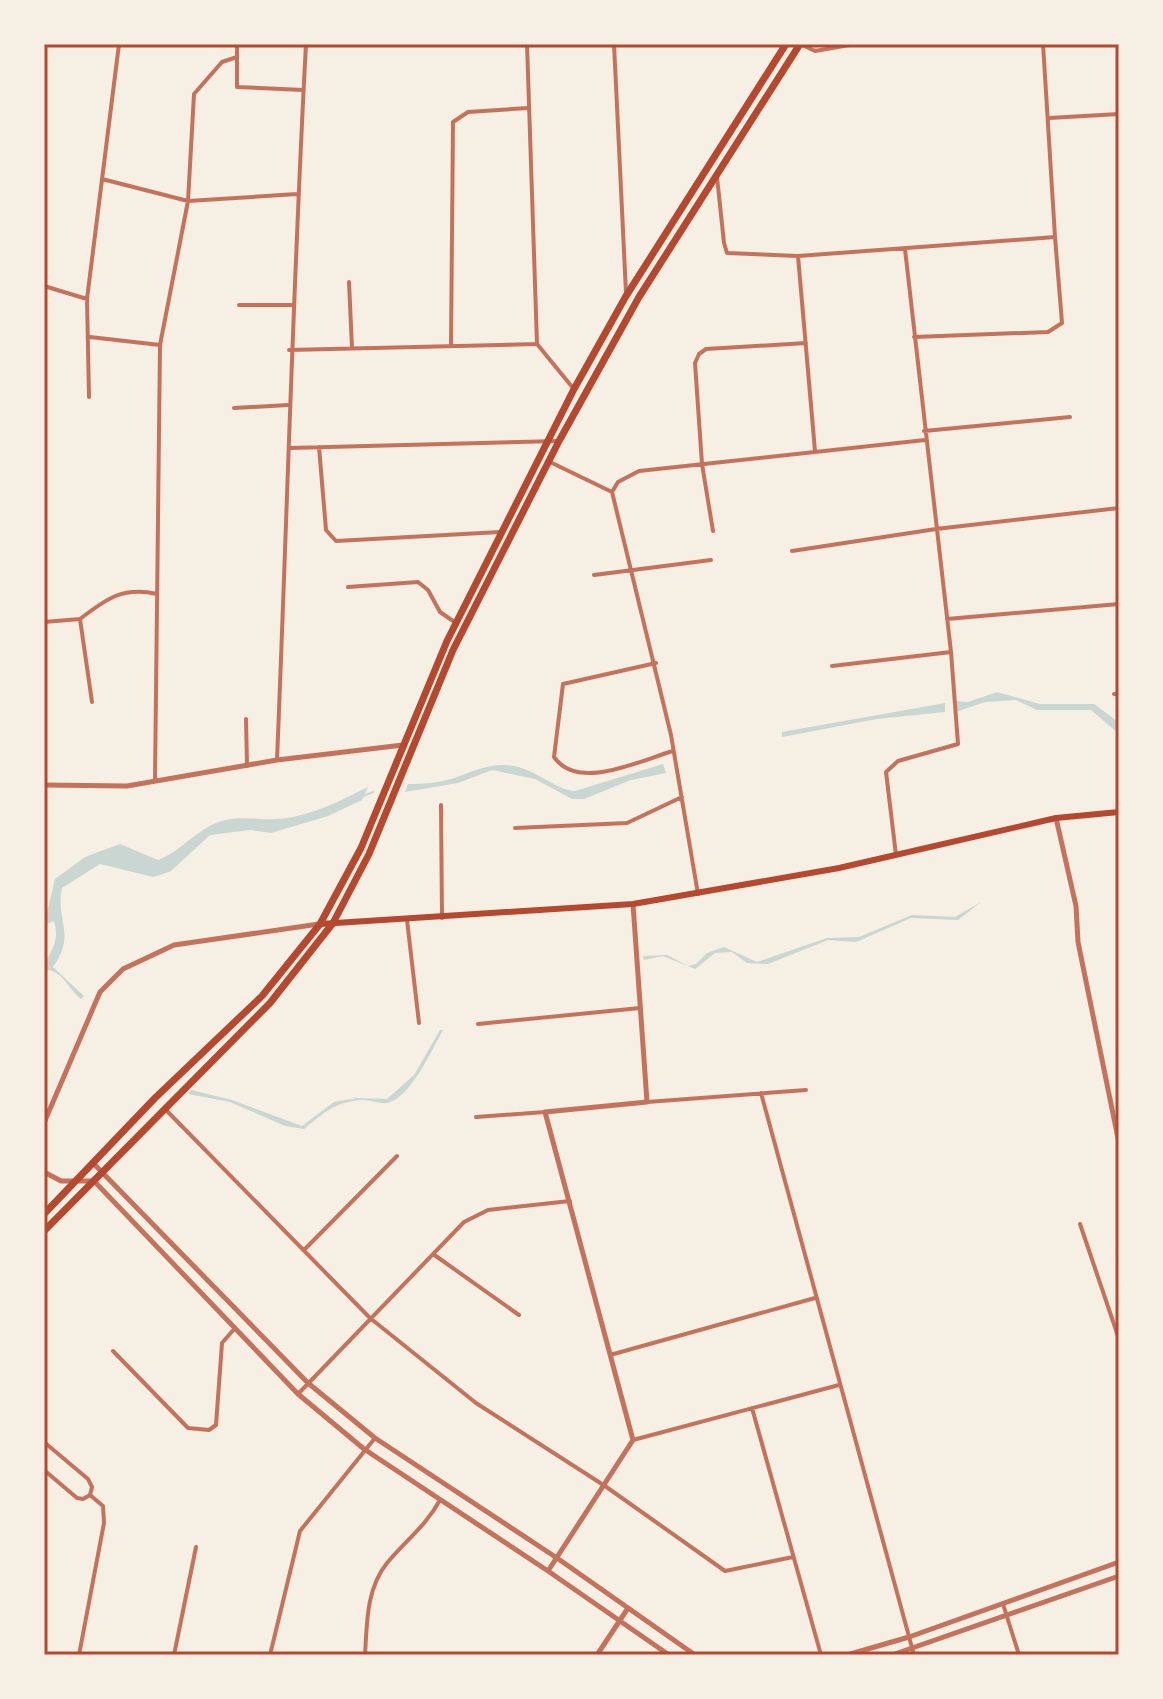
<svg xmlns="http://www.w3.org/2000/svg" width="1163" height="1699" font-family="Figtree,sans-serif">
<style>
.water{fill:#c9d6d2}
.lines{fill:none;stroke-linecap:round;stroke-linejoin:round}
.stream{stroke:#c9d6d2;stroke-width:2}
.minor{stroke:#c5725c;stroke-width:4}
.tertiary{stroke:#c5725c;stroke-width:5}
.secondary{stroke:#b5482f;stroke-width:6}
.trunk{stroke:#b5482f;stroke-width:7}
.neatline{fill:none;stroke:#b5482f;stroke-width:3}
</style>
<rect width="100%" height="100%" fill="#f6efe4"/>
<!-- water -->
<path class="water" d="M997,692l43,12h54l23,17 2,13 -28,-24h-54l-21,-10 -31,2 -29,10v-11l12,1z
M945,703v9l-68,7 -95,18v-5z
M663,764l3,9 -35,7 -47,19h-12l-37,-20 -43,-9 -34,13 -53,9 3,-8c15,0 29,-1 43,-5 19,-6 34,-15 55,-14 30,2 46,24 69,26z
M368,787l-6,13 -34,16 -57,17 -21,-3 -40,5 -39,36 -11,4 -7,2 -53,-13 -38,24c-7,32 15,46 -9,79l31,29 -3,3c-12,-9 -16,-25 -32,-29l-5,4c0,-20 18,-27 10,-53l-10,4 11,-46 30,-22 35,-13 38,16c26,-10 40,-34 68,-40 16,-4 33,0 49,-1 32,-1 65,-18 93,-32z
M981,902l-23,18 -47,-2 -55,24 -28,-2 -60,24 -21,-1 -15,-11 -17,1 -20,16 -32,-13 -19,4 -1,-4 24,-1 21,11 8,-2 11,-11 17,-6 33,15 70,-24 32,-1 53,-22 43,2z
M440,1030h3c-11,19 -32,68 -56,73 -7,1 -17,-3 -24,-3 -28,1 -39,13 -59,29l-19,-3 -55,-24 -42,-8 3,-4 41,10 70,26 32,-24 23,-4 30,1 27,-24z"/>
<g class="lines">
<!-- stream -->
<path class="stream" d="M363,796l10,-4"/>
<!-- minor -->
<path class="minor" d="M237,44v43l66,3
M527,44l10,300 36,44
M614,44l12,249
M800,44l15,7 40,-7
M1049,118l70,-4
M717,177l7,66 3,10 71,3 257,-19 -12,-193
M102,179l86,22 109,-7
M798,256l17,195
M349,282l3,66
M44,286l43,13
M239,305h53
M90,337l70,8
M914,337l134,-5 14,-9 -7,-86
M451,345l2,-223 15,-10 60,-4
M289,350l248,-6
M89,397l-2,-98 32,-255
M234,408l54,-3
M924,431l146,-14
M319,447l7,83 10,11 164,-9
M290,448l269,-7
M550,462l62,30
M713,531l-11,-67 -7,-101 4,-9 7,-5 100,-6
M792,551l144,-22 183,-21
M594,575l117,-15
M348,587l70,-5 10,8 12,22 16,11
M80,619c26,-20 43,-33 77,-25
M947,619l172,-15
M44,622l36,-3 12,83
M656,663l-93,21 -9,73c24,35 87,3 119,-6
M832,666l119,-14
M1114,694h5
M246,719l1,47
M277,760c10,-239 16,-477 29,-716
M155,780l5,-435 28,-144 6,-107 28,-32 15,-5
M441,805l1,113
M515,828l112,-5 55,-26
M896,855l-10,-83 12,-11 60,-17 -7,-92 -46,-403
M698,894l-27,-159 -59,-243 6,-10 21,-11 286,-31
M407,920l12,103
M478,1024l162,-16
M761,1093l153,562
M647,1102l159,-12
M166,1110l204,208 106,85 129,83 120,85 68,-14
M476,1117l69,-5
M1080,1224l39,115
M304,1250l93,-94
M433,1254l86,61
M113,1351l75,77 21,2 7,-5 6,-82 13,-15
M610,1355l205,-57
M298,1394l166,-172 24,-12 82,-9
M752,1408l69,247
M633,1440l206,-55
M44,1442l44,37 4,8 -2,8 -7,4 -6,-1 -33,-28
M1003,1604l16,51
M79,1655l25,-132 -1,-17 -13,-11
M174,1655l22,-108
M270,1655l30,-124 75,-93
M365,1655c2,-31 1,-66 22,-92 18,-22 39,-37 53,-63"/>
<!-- tertiary -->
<path class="tertiary" d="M44,785l83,1 150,-26 126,-15
M1056,818l20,88 2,36 41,201
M44,1123l56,-131 23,-23 51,-24 145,-21
M93,1163l215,220 67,55 182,120 138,97
M44,1172l17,9h33l204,213 66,55 184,122 121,84
M548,1571l85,-131 -88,-328 102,-10 -14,-198
M597,1655l31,-47
M847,1655l62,-18 210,-75
M892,1655l227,-79"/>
<!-- secondary -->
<path class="secondary" d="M320,924l313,-20 206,-36 217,-50 63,-6"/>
<!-- trunk -->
<path class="trunk" d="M44,1214l111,-116 107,-102 58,-72 41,-76 86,-207 127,-252 52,-93 160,-252
M44,1231l226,-228 63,-80 36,-69 84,-204 106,-209 80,-144 161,-253"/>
</g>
<!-- border -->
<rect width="1163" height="1699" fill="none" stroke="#f6efe4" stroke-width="92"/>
<rect x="46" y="46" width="1071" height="1607" class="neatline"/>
</svg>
